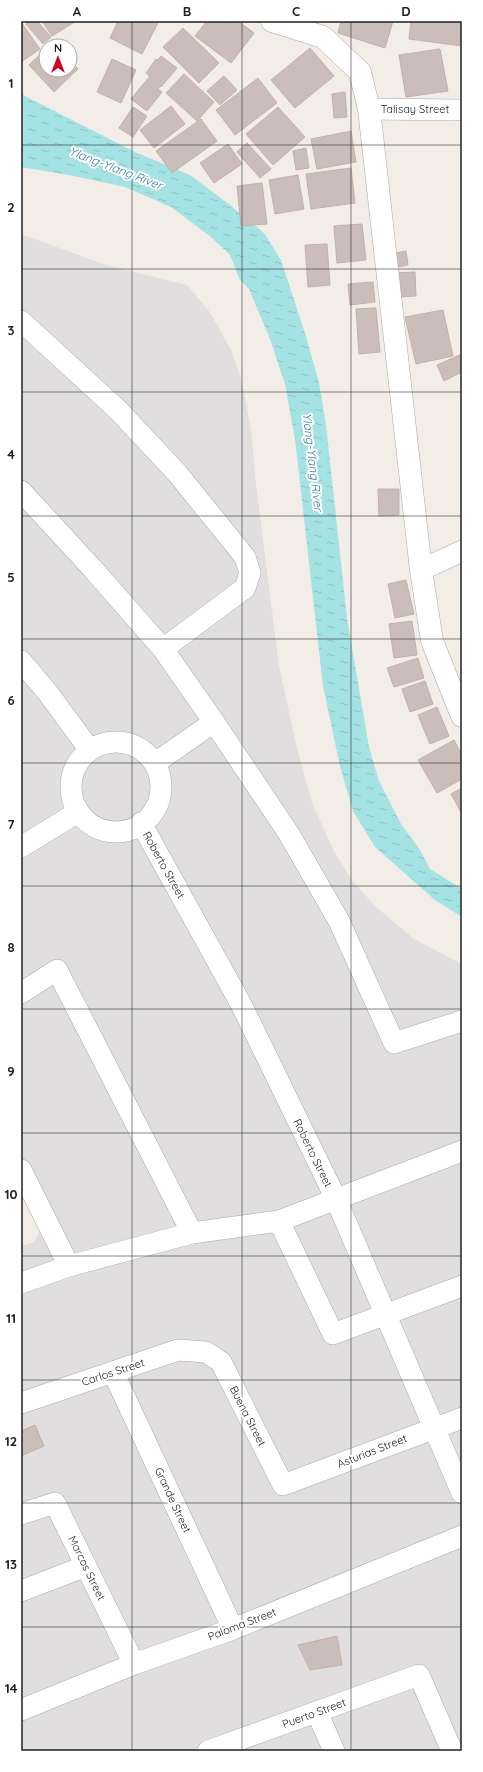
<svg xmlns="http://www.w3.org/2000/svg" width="483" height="1772" font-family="Quicksand,sans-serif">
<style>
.residential{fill:#e0dedf}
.water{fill:url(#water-ripples)}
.building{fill:#cbbeba;stroke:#c6afa8}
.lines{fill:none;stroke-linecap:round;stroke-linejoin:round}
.minor-casing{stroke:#a8a8a8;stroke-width:22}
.tertiary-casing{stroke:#a8a8a8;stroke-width:23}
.minor{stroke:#fff;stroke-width:21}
.tertiary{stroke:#fff;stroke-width:22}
.grid{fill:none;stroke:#212121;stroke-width:1;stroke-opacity:0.55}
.labels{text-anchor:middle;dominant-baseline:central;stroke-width:4;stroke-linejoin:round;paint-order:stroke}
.street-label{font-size:11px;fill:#212121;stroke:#fff}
.water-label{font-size:12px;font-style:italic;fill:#397c9a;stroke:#fff}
.neatline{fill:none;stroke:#212121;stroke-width:1.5}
.grid-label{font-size:13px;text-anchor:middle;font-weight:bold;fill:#212121}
</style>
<defs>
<pattern id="water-ripples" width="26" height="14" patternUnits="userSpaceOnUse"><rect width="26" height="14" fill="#a4e2e4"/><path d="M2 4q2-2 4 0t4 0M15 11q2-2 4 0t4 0" fill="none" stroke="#8dc2c3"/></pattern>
</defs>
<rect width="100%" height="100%" fill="#f2ede7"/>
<!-- residential -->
<path class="residential" d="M21,234l85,31 81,20 22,26 22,39 10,27 10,52 5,55 23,182 17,78 16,59 22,48 17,28 25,28 38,32 48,25v787h-441v-505l13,-4 6,-11 -19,-39z"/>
<!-- water -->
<path class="water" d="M21,94l114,58 55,23 40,30 34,28 17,27 24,73 14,50 7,42 21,193 22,129 10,34 22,43 19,26 10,19 32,20v28l-27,-17 -60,-53 -22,-36 -13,-45 -17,-80 -28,-247 -10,-55 -15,-45 -21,-50 -9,-9 -10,-25 -19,-18 -40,-30 -46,-20 -56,-12 -48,-8z"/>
<!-- building -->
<path class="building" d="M29,21h8l14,16 -8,7 -17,-20z
M42,21h34l-24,15z
M118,21h41l-17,33 -32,-16z
M207,21l11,1 6,-1 4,3 2,-3h8l16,12 -23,30 -36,-27z
M341,21h52l-8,27 -47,-15z
M411,21h51v25l-53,-7z
M21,22l19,27 -19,13z
M183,28l36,35 -20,20 -36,-36z
M310,48l24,28 -39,32 -24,-28z
M46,49v21h24v-10l8,9 -24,23 -25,-27z
M440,49l8,42 -42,6 -7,-42z
M161,56l16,12 -16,19 -1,-1 -2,3 4,3 -15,19 -16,-12 19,-23 -4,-3 10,-14 2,1z
M112,59l24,11 -15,33 -24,-11z
M184,74l30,28 -17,19 -31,-28z
M224,76l13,14 -17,15 -13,-14z
M258,78l19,25 -42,32 -19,-25z
M345,92l2,25 -13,1 -2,-24z
M171,106l14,18 -31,24 -14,-18z
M133,107l14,9 -14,21 -14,-9z
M278,107l27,30 -32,28 -27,-31z
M201,119l16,22 -45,32 -16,-22z
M351,131l5,31 -39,7 -6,-30z
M247,143l24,26 -11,9 -23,-26z
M228,144l14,20 -28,19 -14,-20z
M306,148l3,20 -13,2 -3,-19z
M351,168l4,35 -44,6 -5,-35z
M298,175l6,34 -29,5 -6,-34z
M262,183l5,41 -26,2 -4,-40z
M362,224l4,36 -29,3 -3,-37z
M327,244l3,41 -22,2 -3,-42z
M406,251l2,14 -11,2 -2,-14z
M415,272l1,24 -19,1 -2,-24z
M373,282l2,20 -25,3 -2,-21z
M376,308l4,44 -21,2 -3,-45z
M443,310l10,46 -37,8 -11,-47z
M462,354v18l-18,9 -7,-16z
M378,489h21v26l-20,1z
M406,580l8,34 -19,4 -7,-34z
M412,621l5,34 -23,3 -5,-34z
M418,658l6,20 -30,9 -7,-19z
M425,681l8,23 -23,8 -8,-23z
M437,707l12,29 -19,8 -12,-29z
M454,740l8,15v24l-25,14 -19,-33z
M462,788v26l-11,-20z
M35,1425l9,21 -23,10v-25z
M337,1636l5,29 -32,5 -12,-25z"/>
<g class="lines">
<!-- minor casing -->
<g class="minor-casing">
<path id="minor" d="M369,109l93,1
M21,321l97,89 59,63 68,84 5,16 -5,15 -82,61
M21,491l71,77 71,81 51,73 75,112 50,87 55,122 68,-22
M421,570l41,-19
M21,661l27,32 42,57
M71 787a45 45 0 1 1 90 0a45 45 0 1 1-90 0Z
M155,763l59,-41
M141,823l101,183 94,193 126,294
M21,847l57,-35
M21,993l36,-23 135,263
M21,1170l48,96
M279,1221l54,113 129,-48
M21,1283l48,-17 123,-33 87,-12 183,-70
M113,1372l120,257
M21,1403l157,-53 28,2 15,10 62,123 179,-67
M21,1514l34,-11 79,161
M21,1591l65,-25
M21,1710l113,-46 99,-35 229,-93
M317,1712l17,39
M208,1751l211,-76 33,76"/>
</g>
<!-- tertiary casing -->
<g class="tertiary-casing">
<path id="tertiary" d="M272,21l51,16 37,35 9,37 52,461 11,71 30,75"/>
</g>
<!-- minor -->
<use href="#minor" class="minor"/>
<!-- tertiary -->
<use href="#tertiary" class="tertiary"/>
</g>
<!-- grid -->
<path class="grid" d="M132,21v1730M242,21v1730M351,21v1730M21,145h441M21,269h441M21,392h441M21,516h441M21,639h441M21,763h441M21,886h441M21,1009h441M21,1133h441M21,1256h441M21,1380h441M21,1503h441M21,1627h441"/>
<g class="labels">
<!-- street labels -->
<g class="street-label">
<text x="415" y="109">Talisay Street</text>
<text transform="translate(164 865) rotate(61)">Roberto Street</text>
<text transform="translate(313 1153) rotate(64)">Roberto Street</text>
<text transform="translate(113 1372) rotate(-18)">Carlos Street</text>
<text transform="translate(248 1416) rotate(63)">Buena Street</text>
<text transform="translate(372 1451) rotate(-21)">Asturias Street</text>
<text transform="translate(173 1500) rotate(65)">Grande Street</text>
<text transform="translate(87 1568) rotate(64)">Marcos Street</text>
<text transform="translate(242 1624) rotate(-21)">Paloma Street</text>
<text transform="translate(314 1713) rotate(-20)">Puerto Street</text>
</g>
<!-- water labels -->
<g class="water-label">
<text transform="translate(116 168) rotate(21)">Ylang-Ylang River</text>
<text transform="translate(313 462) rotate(83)">Ylang-Ylang River</text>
</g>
</g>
<!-- border -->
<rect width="483" height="1772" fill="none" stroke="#ffffff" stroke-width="44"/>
<!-- north arrow -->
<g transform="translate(58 58)"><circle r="19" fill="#ffffff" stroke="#a6a6a6"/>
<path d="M0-3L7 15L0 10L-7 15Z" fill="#d30028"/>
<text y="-6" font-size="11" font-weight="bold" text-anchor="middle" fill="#212121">N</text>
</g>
<rect x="22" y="22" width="439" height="1728" class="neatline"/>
<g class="grid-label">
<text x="77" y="16">A</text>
<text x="187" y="16">B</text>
<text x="296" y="16">C</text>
<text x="406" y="16">D</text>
<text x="11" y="88">1</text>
<text x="11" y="212">2</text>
<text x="11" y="335">3</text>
<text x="11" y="459">4</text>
<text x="11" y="582">5</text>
<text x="11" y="705">6</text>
<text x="11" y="829">7</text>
<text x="11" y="952">8</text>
<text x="11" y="1076">9</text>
<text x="11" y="1199">10</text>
<text x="11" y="1323">11</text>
<text x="11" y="1446">12</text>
<text x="11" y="1569">13</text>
<text x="11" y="1693">14</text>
</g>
</svg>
